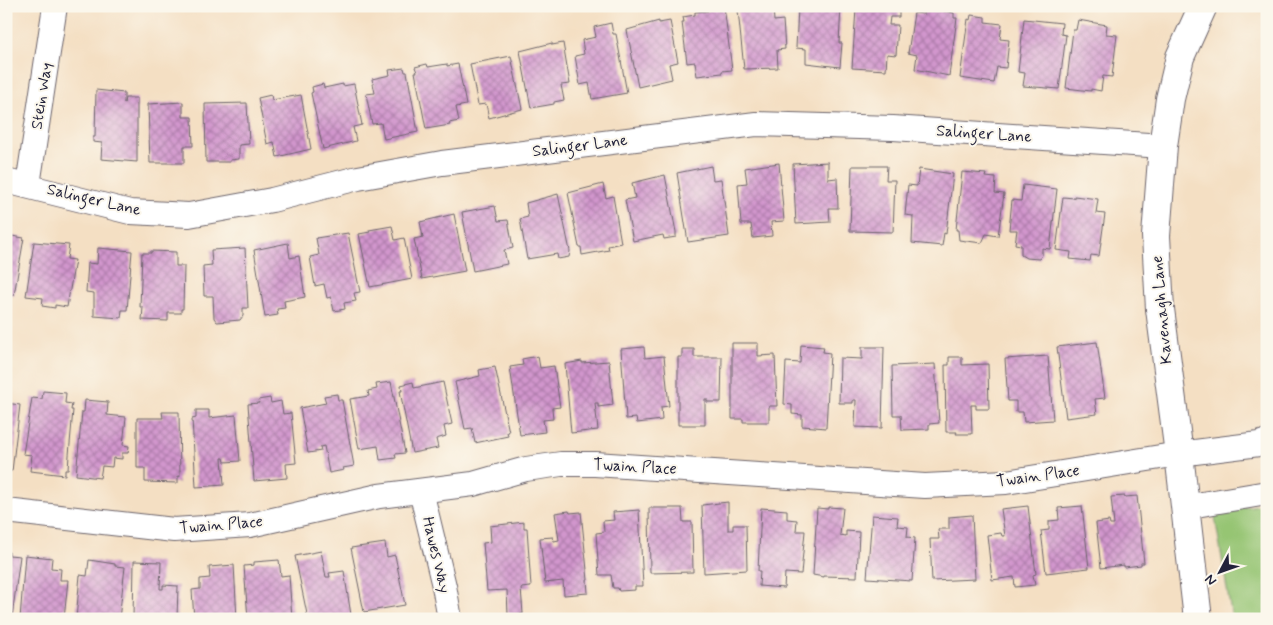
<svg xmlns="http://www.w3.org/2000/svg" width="1273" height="625" font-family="Mynerve,sans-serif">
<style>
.green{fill:#96c573;stroke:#5c7457}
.building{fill:url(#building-cross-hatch)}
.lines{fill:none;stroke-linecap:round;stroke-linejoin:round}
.minor-casing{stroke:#6c646b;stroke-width:26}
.major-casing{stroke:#6c646b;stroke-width:30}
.minor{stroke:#fff;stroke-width:24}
.major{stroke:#fff;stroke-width:28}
.labels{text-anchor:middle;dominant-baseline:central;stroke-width:4;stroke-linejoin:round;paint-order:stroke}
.street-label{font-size:16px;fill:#22223b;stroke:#fbf7ec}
</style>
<defs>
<pattern id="building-cross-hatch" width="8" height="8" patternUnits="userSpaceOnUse" patternTransform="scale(1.25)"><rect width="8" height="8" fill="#d296cd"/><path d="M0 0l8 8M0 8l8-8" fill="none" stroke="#aa7aa8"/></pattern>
</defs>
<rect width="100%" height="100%" fill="#fbf7ec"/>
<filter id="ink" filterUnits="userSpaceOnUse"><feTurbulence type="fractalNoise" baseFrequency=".02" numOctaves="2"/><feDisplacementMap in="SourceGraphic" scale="10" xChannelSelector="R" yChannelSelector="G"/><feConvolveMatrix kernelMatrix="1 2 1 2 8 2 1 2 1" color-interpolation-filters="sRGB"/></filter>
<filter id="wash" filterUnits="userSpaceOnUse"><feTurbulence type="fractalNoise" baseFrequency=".0096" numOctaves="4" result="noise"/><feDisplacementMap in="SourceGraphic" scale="20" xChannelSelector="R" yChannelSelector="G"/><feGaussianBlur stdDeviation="1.12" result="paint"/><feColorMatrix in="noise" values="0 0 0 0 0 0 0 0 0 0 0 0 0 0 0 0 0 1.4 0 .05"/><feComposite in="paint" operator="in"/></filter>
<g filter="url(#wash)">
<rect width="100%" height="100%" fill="#f4dfc3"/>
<!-- green -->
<path class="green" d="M1267,504v115h-35l-18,-108z"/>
<g id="blocks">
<!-- building -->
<path class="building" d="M708,6h16l8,64 -10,1v2l-25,3 -2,-14 -8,1 -5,-41h2l-1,-5 12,-2v-3l13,-1z
M745,6h14v2l14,-1 1,14 9,-1 2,29 -8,1 1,18 -34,1 -6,-59h7z
M839,6l2,1 -2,36h3l-2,24 -34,-4v-14l-10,-1 2,-41z
M858,6h41v11h-9l-1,8h9l-2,30 -9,-1 -1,16 -34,-2 4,-59h1z
M925,6h19v5l10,2v5h3l-8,58 -34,-7 2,-14 -9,-2 6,-40 10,1z
M971,15l14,2v5l17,2 -2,15 9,1 -3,28 -9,-1 -3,16 -34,-5 8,-59 2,1z
M1024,19l38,4 -1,11 5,1 -7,54 -36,-3 2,-13 -7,-1z
M1078,20l29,5 -1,9 11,1 -5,42 -9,-1 -2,15 -10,-2v2l-25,-3 7,-58h3z
M659,21v2l11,-2 8,41 -9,2 3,15 -34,8 -11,-57z
M611,23l2,11h3l11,59 -35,6 -3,-16 -9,2 -5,-29 9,-2 -2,-14 14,-3 -2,-10z
M552,43v2l11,-2 7,41 -9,1 3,15 -10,2v2l-23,4 -11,-57z
M511,56l11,53 -33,9 -3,-14 -8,1 -8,-41z
M427,64l1,3 19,-3v2l11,-2 8,41 -10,2 3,14 -10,2 1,2 -24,4 -11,-57h2l-2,-5z
M404,68l1,4h2l11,60 -34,7 -3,-16 -9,1 -6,-30 9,-1 -3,-14 18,-4 -1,-5z
M323,84l1,4 19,-4v2l11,-2 8,41 -9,2 3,14 -33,8 -12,-56 2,-1 -1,-5z
M96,90l28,3v10l1,-5h12v64l-36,-3 1,-16 -9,-1v-5h2z
M271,95l1,5 29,-5 10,54 -34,8 -3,-15 -7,2 -9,-46z
M183,102v15h9l1,29h-9v17h-34l-2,-59z
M247,103l2,41 -10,1v14l-9,1v2h-24l-1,-58z
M828,162v17l9,-1 1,30h-9l1,14 -34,2 -3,-60z
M779,163l5,58 -13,1 1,14 -19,2 -2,-14h-10l-3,-40 9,-1 -2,-15z
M711,166l2,14 8,-1 8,57 -41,6 -11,-69z
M852,166h35l-1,14h9l-2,52 -43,-1z
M919,169l34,5 -7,60 -2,-1 -2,13 -30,-3 1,-27 -8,-1 3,-30 9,1z
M962,172l24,2 -1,3 11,1 -1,15 9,1 -6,42 -12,-2 -4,9 -23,-3 -1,-10h-2z
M665,175l11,57v5l-12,2 -1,-4 -30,6 -8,-41 10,-2 -3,-15z
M603,184l3,14 7,-2 8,47 -13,3 1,4 -27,5 -1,-8h-2l-11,-54z
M1023,185l34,4 -7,60 -8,-1v7l-3,4 -13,-1 -5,-3v-10l-6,-1 2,-14h-8l3,-30 9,1z
M558,194l12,57 -1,6 -11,2 -1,-5 -30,5 -7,-40 8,-2 -2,-14z
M1074,196l24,3 -2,14 9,1 -6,42 -8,-1 -1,6 -20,-2 1,-7 -15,-2 7,-53 11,1z
M495,206l3,15 10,-1 5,28 -9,2 3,14 -34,7 -11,-59z
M454,214l11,57 -43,8 -8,-40 9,-2 -3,-15z
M392,226l3,14 9,-2 8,41 -42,8 -11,-53 11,-2 -1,-2z
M348,233l12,59 -6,1 2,8 -12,2 1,6 -11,2 -3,-14 -4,1 -3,-14 -9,2 -5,-29 9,-2 -3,-17z
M6,235l18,3 -10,57 -8,-1z
M34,242l35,3 -2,14 8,1 -8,47 -12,-2v3l-13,-2 1,-8 -17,-2z
M288,243l2,15 9,-2 6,41 -21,4 1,7 -8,1 1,6 -13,2 -11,-67z
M98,248l34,3 -5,59h-5l-1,8 -27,-2v-23l-8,-1 2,-29 9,1z
M245,248l3,60h-5v8l-3,4 -23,2 -3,-4 -1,-22h-9l-1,-30 9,-1 -1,-15z
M151,251l25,1v14h8l-1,43h-2v4h-13v8l-26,-1 1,-13h-3l2,-54h9z
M1097,342l8,56 -10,1 2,15 -31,4 -9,-71z
M732,343h26v13l17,-1 2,51h-8v16h-26v-3h-11z
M801,345l23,2 -1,5 7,1 -4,75 -24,-2v-11l-10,-1v-9l-8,-1 2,-42 14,1z
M644,347l1,11 19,-2 5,50 -8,1 1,13 -25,3 -1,-5 -10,1 -5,-70z
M862,347h22l-2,81 -27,-1 1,-27h-3v3h-14l1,-45 22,1z
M682,349h12v8h28l-1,45h-14v-3h-2v26h-27v-68h4z
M538,356l2,12 14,-2 6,41 -8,1 1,11 -10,1 2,12 -25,3 -10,-68 13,-2 -1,-6z
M1048,356l5,64 -29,2 -1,-10h-7v-11h-8l-3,-42z
M949,357h13v8l26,-1 1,45h-13v-4h-5l1,29h-16l1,-2h-11l-1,-67h4z
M582,361v2l27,-2 4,44 -15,2v-4h-3l3,27 -27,3 -6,-69z
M935,364l4,59 -10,1v5l-27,1 -1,-15h-8l-1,-49z
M495,367l14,65h-2l1,4 -33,7 -3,-15 -7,1 -10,-47 25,-6 -1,-6z
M391,382l14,71 -10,1 1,4 -16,2 -2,-14 -19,3 -9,-50 19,-3 -1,-5 9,-2 -1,-5z
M413,382l1,6 29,-6 9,42 -8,2 2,10 -10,3 2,9 -26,5 -12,-62h2l-1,-6z
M43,391l23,2 -1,10 7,1 -1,6h2l-4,45 -1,15h-3v5l-35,-4 2,-16 -9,-1 9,-56 10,1z
M337,394l1,6h4l12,66 -11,2 1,2 -15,3 -5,-27 -4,1 1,4 -13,2 -8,-45 26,-5 -2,-7z
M270,398l1,5 10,-2 2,13 8,-1 5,50 -10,1 1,14 -33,3 -6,-77 11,-1 -1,-3z
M85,400l23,2 -1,13 19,2 -3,28 6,1 -1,7h-6v6l-9,-1 -1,9 -10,-1 -2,12 -24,-3 6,-63h2z
M6,403l14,2 -8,66h-6z
M196,410h13v8l27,-3 4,46 -15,1 -1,-4h-2l2,27 -28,2 -4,-68 4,-1z
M162,412h17l1,65 -2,-1v7l-33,-1v-14h-8v-50h26z
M1125,496v1l12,-1 7,67h-3v2l-17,2v-2l-23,3 -5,-45 13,-2 1,4h4l-3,-28z
M728,502v28h5v-5h13l1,45 -43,3 -2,-68z
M1028,506l8,68 -3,1 2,10 -20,2 -1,-10 -22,3 -5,-45 14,-2 1,3h3l-4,-27z
M1082,506l7,62 -43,5 -5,-42 8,-1v-9l10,-1 -1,-12z
M828,507l15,1 -3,27 6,1v-5l13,1 -2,45 -33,-1v1l-11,-2 4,-67 11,1z
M649,508h33l1,14h9l1,50 -43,1z
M761,508l26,2v9l10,1 -1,11h9l-4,43 -16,-1 -1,15 -25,-2 1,-15h-2z
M639,510l4,76h-8v4l-16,1 -1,-3h-5l-2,-13h-12l-3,-42 8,-1 -1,-11 11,-1 -1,-8z
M569,511l1,2 11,-1 7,68h-1l1,13 -24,2 -1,-14 -18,2 -5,-45 13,-1 1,4 5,-1 -4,-27z
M872,515l26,2 -1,9 11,1 -1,10 8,1 -3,43 -45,-3z
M972,515l3,64 -43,2 -2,-42h9l-1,-10h11v-12z
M524,522v6h3l4,59 -10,1 2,26 -15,1 -1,-25 -20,1 -4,-48 8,-1 -1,-16z
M385,543l2,14 8,-2 10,50 -41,7 -13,-64z
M6,551l3,1v3l11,1 -8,61h-6z
M321,551l5,26h4l-1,-4 15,-2 7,44 -20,4h-23l-13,-63z
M25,555l27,3 -1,10 10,1 -1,11h8l-4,39h-44z
M89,560l26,4v2l10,1 -6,52h-43l4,-44 7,1z
M279,560l2,16 8,-1 3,44h-44l-4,-53 10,-1v-3z
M134,561l27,1 -1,27h3v-4l15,1 -1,33h-44z
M234,565l3,54h-43l-2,-29 8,-1v-10l10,-1 -1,-11z"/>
</g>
</g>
<g filter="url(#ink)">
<use href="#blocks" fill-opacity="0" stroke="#6c646b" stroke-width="1"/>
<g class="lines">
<!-- minor casing -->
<g class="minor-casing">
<path id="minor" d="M6,181l124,31 59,3 83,-15 86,-22 84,-15 314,-39 137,4 270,18
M28,185l27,-179
M421,491l23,95 6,33
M1184,507l83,-14
M6,511l168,19 76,-5 129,-29 94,-12 53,-15 35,-5h34l330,22 81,-4 173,-28 80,-10 8,-3"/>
</g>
<!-- major casing -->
<g class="major-casing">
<path id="major" d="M1198,619l-19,-165 -19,-145 -4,-73 7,-90 7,-47 10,-42 23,-51"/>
</g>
<!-- minor -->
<use href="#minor" class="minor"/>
<!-- major -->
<use href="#major" class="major"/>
</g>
</g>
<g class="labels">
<!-- street labels -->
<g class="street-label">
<text transform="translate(42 96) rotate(-81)">Stein Way</text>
<text transform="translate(984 134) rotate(4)">Salinger Lane</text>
<text transform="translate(580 146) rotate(-7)">Salinger Lane</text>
<text transform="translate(94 200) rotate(13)">Salinger Lane</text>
<text transform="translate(1162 310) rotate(-95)">Kavenagh Lane</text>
<text transform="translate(635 467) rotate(3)">Twain Place</text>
<text transform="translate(1038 476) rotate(-8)">Twain Place</text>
<text transform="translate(221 525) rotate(-5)">Twain Place</text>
<text transform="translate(436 555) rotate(77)">Hawes Way</text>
</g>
</g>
<!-- margin -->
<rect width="1273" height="625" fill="none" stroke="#fbf7ec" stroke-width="25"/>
<!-- north arrow -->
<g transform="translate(1220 572) rotate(229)" stroke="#fbf7ec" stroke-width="4" paint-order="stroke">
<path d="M0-4L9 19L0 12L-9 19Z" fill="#22223b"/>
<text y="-8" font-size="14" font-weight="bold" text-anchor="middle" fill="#22223b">N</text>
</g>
</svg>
